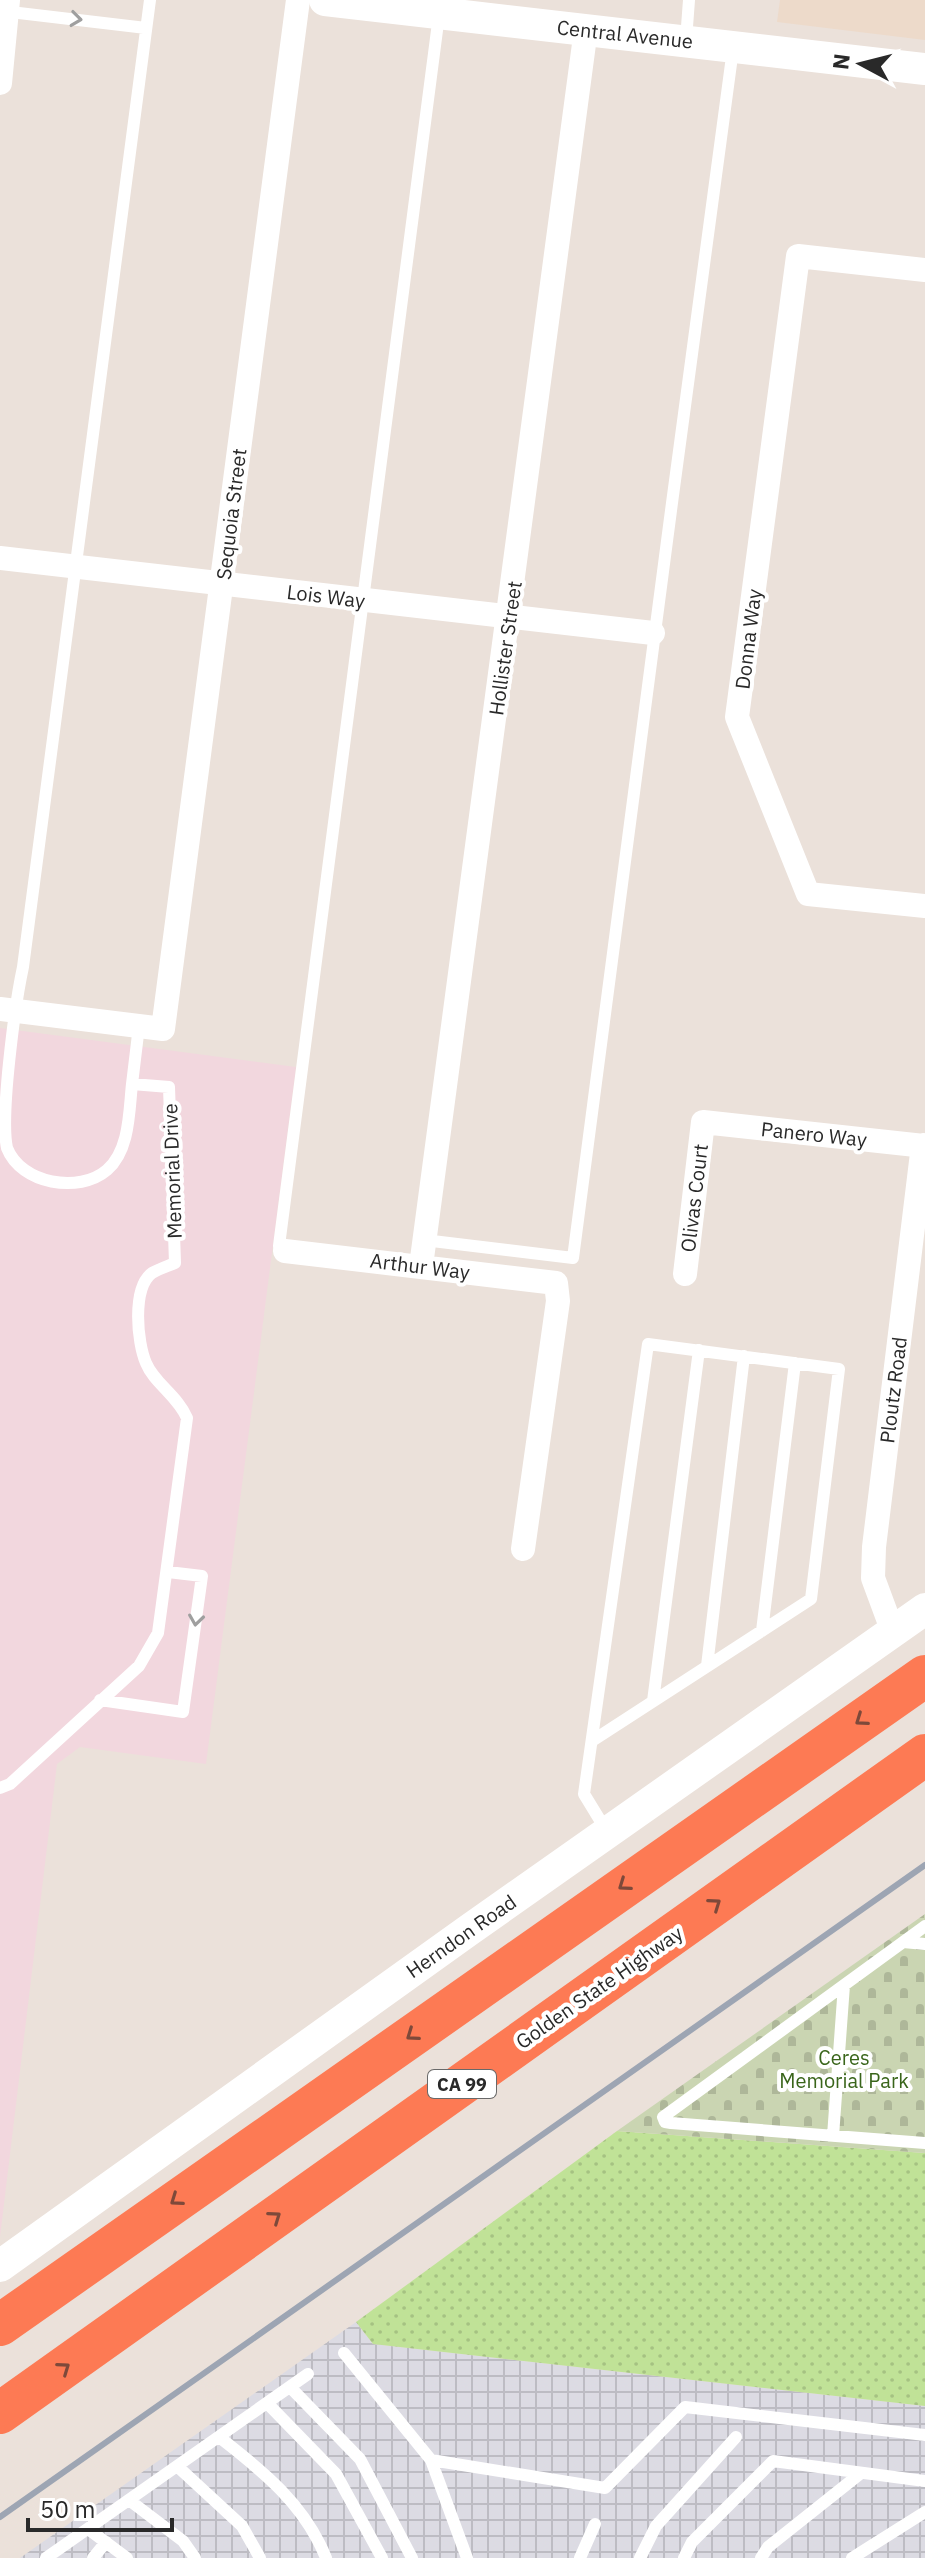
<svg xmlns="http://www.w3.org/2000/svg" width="925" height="2558" font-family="'IBM Plex Sans',sans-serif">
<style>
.industrial{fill:url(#industrial-grid)}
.education{fill:#eddaca}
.medical{fill:#f2d7de}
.grass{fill:url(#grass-dots)}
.cemetery{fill:url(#cemetery-stones)}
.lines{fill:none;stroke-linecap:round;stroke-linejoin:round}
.lane{stroke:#fff;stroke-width:12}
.street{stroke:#fff;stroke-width:24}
.secondary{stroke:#fff;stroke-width:32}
.highway{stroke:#fd7a54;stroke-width:42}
.rail{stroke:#9da5b3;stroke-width:6}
.oneway{stroke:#9f9f9f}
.oneway2{stroke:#7e493a}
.labels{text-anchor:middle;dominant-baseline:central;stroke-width:8;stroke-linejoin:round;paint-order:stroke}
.shield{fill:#fff;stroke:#696969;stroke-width:2}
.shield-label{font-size:18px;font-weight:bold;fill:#292929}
.street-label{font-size:20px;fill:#292929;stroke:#fff}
.park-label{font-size:20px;fill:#39651a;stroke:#fff}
</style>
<defs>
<pattern id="industrial-grid" width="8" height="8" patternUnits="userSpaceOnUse" patternTransform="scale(2)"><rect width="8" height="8" fill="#dcdbe3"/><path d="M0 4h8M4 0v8" fill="none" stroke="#bdbcc3"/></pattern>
<pattern id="grass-dots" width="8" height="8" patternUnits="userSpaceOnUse" patternTransform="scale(2)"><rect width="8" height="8" fill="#c0e297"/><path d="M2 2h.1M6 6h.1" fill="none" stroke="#a5c282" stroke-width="1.8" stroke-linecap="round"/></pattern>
<pattern id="cemetery-stones" width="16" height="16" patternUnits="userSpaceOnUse" patternTransform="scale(2)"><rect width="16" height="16" fill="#cad5b2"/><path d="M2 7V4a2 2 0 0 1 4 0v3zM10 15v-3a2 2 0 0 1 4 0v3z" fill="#aeb799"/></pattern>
</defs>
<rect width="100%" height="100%" fill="#ebe1da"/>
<!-- industrial -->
<path class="industrial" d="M356,2322l17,22 552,62v152h-905z"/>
<!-- education -->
<path class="education" d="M780,0h145v40l-148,-18z"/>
<!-- medical -->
<path class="medical" d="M0,1028l296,39 -90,697 -126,-17 -23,17 -57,473z"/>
<!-- grass -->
<path class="grass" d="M617,2131l308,22v253l-552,-62 -17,-22z"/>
<!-- cemetery -->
<path class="cemetery" d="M925,1914v239l-308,-22z"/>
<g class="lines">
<!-- lane -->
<path class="lane" d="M2,11l144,17
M686,40l3,-40
M132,1084l7,-58
M424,1240l149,18c51,-404 106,-806 160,-1209
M285,1251l-6,-5 1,-8 159,-1223
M762,1631l33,-268
M707,1666l37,-310
M100,1700l83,12 19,-136 -34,-4
M653,1701l46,-351
M592,1741l219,-142 28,-230 -191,-25 -64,450 22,36
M0,1788l10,-4 129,-118 19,-33 29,-215c-9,-22 -33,-35 -41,-55 -9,-21 -14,-75 6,-90 7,-4 16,-7 23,-10l-6,-176 -37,-3c-3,27 -2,66 -25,86 -28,24 -86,14 -100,-22 -7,-32 8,-144 16,-181l127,-967
M925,1926l-262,191 2,5 6,1 254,20
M903,1942l22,2
M833,2136l11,-151
M344,2353l87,107 36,98
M290,2387l70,72 52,99
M267,2403l69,71 46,84
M219,2437c44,34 86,68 107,121
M431,2460l174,28 80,-81 240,28
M177,2466l65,60 18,32
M129,2500l54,41 12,17
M88,2529l39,29
M46,2558l262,-184
M93,2558l13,-16
M580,2558l15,-34
M640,2558l16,-32 80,-89
M684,2558l8,-16 81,-81 152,20
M761,2558l7,-11 93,-74
M852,2558l73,-46"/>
<!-- street -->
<path class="street" d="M0,83l8,-83
M925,270l-127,-14 -61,461 71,177 117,12
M0,558l653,75
M0,1009l163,20 135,-1029
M285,1251l271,32 2,18 -35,248
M421,1266l165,-1237
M685,1274l18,-152 222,24
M893,1632l-20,-54 1,-31 49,-402"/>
<!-- secondary -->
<path class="secondary" d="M325,0l600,69
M0,2266l469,-336 456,-321"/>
<!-- highway -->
<path class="highway" d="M0,2325l925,-649
M0,2413l925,-658"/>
<!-- rail -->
<path class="rail" d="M0,2517l925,-652"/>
</g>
<!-- one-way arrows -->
<defs><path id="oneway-chevron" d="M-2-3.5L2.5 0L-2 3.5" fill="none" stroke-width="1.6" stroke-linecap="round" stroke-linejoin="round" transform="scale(2)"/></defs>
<g class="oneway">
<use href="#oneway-chevron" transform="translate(76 19) rotate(7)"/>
<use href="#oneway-chevron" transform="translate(196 1620) rotate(98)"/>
</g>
<g class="oneway2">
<use href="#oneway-chevron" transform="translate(861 1720) rotate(145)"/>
<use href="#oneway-chevron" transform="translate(624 1885) rotate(145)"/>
<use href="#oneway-chevron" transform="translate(715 1904) rotate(-35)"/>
<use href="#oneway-chevron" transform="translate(412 2035) rotate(145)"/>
<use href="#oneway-chevron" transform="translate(176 2200) rotate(145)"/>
<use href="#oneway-chevron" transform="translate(275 2217) rotate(-35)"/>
<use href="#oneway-chevron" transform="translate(64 2368) rotate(-35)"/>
</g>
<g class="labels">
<!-- shield labels -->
<rect class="shield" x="428" y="2070" width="68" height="28" rx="6"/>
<g class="shield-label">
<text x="462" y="2084">CA 99</text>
</g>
<!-- street labels -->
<g class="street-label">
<text transform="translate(625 34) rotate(6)">Central Avenue</text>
<text transform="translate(231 514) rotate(-83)">Sequoia Street</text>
<text transform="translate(326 596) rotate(7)">Lois Way</text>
<text transform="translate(748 639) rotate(-83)">Donna Way</text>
<text transform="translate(505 648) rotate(-82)">Hollister Street</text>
<text transform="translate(814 1134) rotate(6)">Panero Way</text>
<text transform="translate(172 1171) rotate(-92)">Memorial Drive</text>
<text transform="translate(694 1198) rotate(-83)">Olivas Court</text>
<text transform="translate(420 1266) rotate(7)">Arthur Way</text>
<text transform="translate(893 1390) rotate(-83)">Ploutz Road</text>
<text transform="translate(461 1936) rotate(-35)">Herndon Road</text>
<text transform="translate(599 1987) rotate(-35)">Golden State Highway</text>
</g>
<!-- park labels -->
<g class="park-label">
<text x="844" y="2057">Ceres<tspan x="844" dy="23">Memorial Park</tspan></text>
</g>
</g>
<!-- north arrow -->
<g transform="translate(861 64) rotate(277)" stroke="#ffffff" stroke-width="6" paint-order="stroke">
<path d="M0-6L14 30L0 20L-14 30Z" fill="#292929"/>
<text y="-12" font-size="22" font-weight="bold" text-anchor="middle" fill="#292929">N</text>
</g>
<!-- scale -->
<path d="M28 2518v12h144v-12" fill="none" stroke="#292929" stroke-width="4"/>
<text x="40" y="2518" font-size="24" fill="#292929" stroke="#ffffff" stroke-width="6" paint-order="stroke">50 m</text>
</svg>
